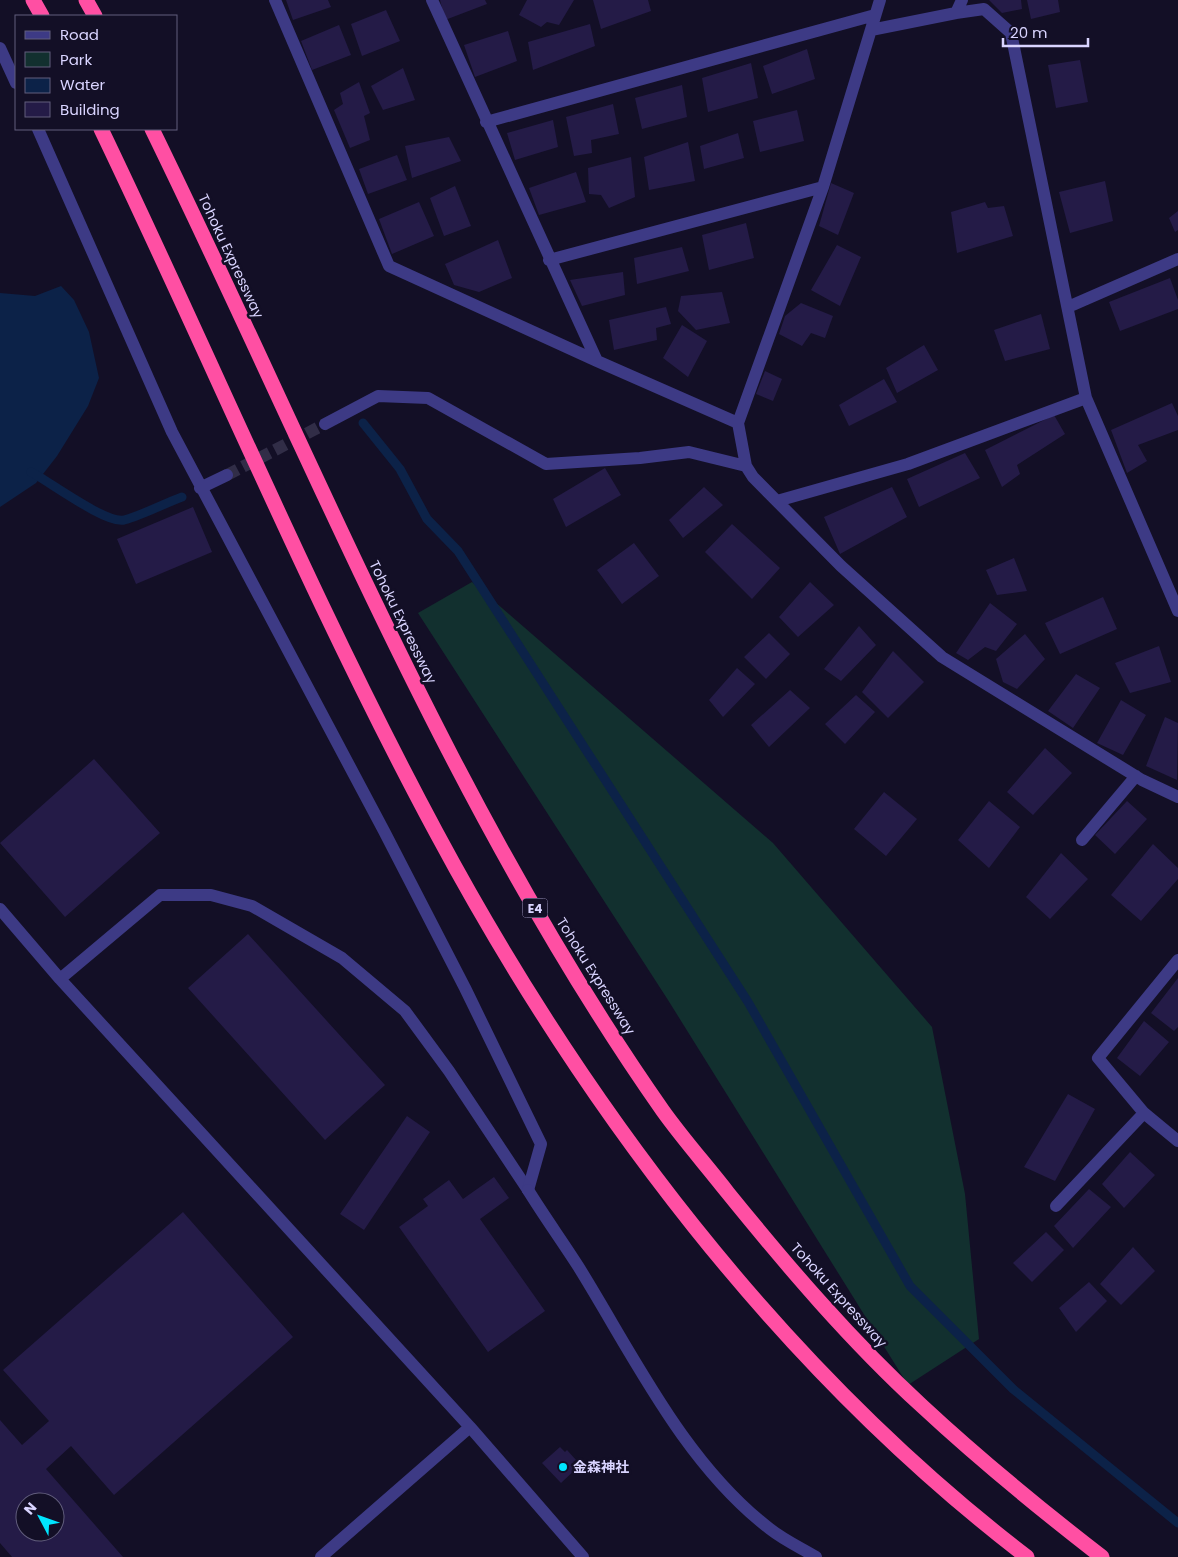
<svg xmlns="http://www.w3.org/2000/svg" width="1178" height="1557" font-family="Poppins,'Noto Sans JP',sans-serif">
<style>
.green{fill:#12302f}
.water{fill:#0c2248}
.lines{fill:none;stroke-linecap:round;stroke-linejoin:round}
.stream{stroke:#0c2248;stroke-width:9}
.building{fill:#241b47;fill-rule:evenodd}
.minor-tunnel{stroke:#312d47;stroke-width:12;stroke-dasharray:12 6;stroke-linecap:butt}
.service{stroke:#3d3a85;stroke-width:12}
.minor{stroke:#3d3a85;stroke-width:12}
.tertiary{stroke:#3d3a85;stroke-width:12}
.motorway{stroke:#ff4fa3;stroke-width:15}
.poi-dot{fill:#00e5ff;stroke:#130f26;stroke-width:2}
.labels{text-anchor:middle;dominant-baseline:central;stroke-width:5;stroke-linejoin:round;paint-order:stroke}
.shield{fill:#130f26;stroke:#9e99be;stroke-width:1}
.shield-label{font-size:12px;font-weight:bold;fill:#d9d4ff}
.street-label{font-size:14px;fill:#d9d4ff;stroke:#130f26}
.poi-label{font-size:14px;font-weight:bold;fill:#d9d4ff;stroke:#130f26;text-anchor:start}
</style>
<rect width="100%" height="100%" fill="#130f26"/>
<!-- green -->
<path class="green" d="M472,582l301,261 159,184 33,167 14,145 -71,46 -240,-385 -250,-387z"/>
<!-- water -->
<path class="water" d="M61,286l13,14 15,32 10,46 -11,28 -31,50 -21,27 -36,24v-214l35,3z"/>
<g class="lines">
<!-- stream -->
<path class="stream" d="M363,423l37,46 27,50 31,32 290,451 162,284 103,103 165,134
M31,472c19,10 75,52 93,48 19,-5 39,-16 58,-23"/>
</g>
<!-- building -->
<path class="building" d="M286,0h42l3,7 -38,13z
M440,0h45l2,4 -42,16z
M527,0h47l-15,25 -12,-3 -6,5 -22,-12z
M593,0h55l3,11 -50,18z
M989,0h32l1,9 -20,4z
M1027,0h31l2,12 -29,7z
M386,10l14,31 -38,15 -11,-32z
M590,24l5,22 -62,24 -5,-28z
M339,25l12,30 -39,15 -11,-29z
M508,31l9,30 -42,16 -11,-32z
M807,49l8,30 -43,15 -9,-28z
M1080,60l8,42 -32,6 -8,-43z
M751,63l7,35 -50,14 -6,-34z
M403,68l12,32 -32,10 -12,-24z
M359,82l11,31 -6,3 6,24 -20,8 -16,-38 9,-6 -3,-11z
M682,85l5,32 -45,12 -7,-31z
M613,104l6,30 -28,6 1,13 -18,3 -8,-39z
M797,110l7,31 -44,11 -7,-31z
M553,120l5,27 -43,13 -8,-27z
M738,133l6,25 -40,11 -4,-23z
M449,137l12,24 -49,17 -7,-32z
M688,142l7,39 -46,9 -5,-33z
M397,155l10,25 -39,14 -9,-25z
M631,157l4,40 -26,11 -8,-13 -12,-1 -1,-26z
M576,172l10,30 -47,13 -10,-27z
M1105,181l8,40 -43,12 -11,-41z
M831,183l23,10 -16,42 -19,-9z
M455,186l16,40 -27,10 -14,-38z
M419,202l15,34 -42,18 -13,-35z
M985,202l3,6 16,-2 9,30 -56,17 -6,-41z
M1178,211v19l-3,2 -6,-14z
M746,223l8,35 -45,12 -7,-35z
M498,240l14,38 -33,14 -25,-7 -9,-21z
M837,245l24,12 -21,49 -29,-16z
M682,247l7,24 -52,13 -3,-26z
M623,272l2,23 -43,11 -12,-26z
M1170,278l8,22v9l-58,22 -11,-29z
M722,292l8,31 -34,7 -18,-19 3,-15z
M801,303l32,13 -8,22 -14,-5 -9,13 -23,-12 6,-18z
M666,307l5,17 -15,4 1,12 -43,10 -5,-30z
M1041,314l9,35 -45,12 -11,-31z
M682,325l25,16 -19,36 -25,-19z
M924,345l14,25 -41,23 -11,-25z
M765,371l17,8 -9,22 -17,-7z
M884,379l13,23 -48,24 -10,-21z
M1172,403l6,13v14l-40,15 9,16 -20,12 -16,-43z
M1054,415l11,19 -48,31 3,9 -18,13 -17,-37z
M965,453l15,25 -61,29 -12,-28z
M605,468l16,27 -55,32 -13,-28z
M704,487l19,18 -40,33 -14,-18z
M892,487l15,30 -67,37 -16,-37z
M193,507l19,45 -76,32 -19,-45z
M732,524l48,44 -28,31 -47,-47z
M634,543l25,33 -37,28 -25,-34z
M1014,558l13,33 -30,4 -11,-25z
M810,582l24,23 -36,32 -19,-20z
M1103,597l14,32 -57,25 -15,-31z
M990,603l27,21 -21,27 -11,-4 -17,13 -12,-7z
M859,626l17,19 -35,36 -17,-12z
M769,633l21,21 -24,25 -22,-22z
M1025,634l20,25 -28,30 -14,-7 -7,-23z
M1159,646l12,36 -41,11 -15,-30z
M893,651l31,31 -36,36 -26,-26z
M737,668l18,16 -32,33 -14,-17z
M1076,674l24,14 -27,40 -25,-17z
M790,690l20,18 -41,39 -18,-22z
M856,695l19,17 -30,32 -20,-20z
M1121,700l25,15 -23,40 -26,-12z
M1165,717l13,6 -1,57 -31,-14z
M1045,748l27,25 -39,42 -26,-23z
M94,759l66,74 -95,84 -65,-74z
M884,792l33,27 -31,37 -32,-27z
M989,801l31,26 -31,41 -31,-28z
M1127,801l20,18 -32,35 -20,-19z
M1153,844l25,24v11l-37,42 -30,-26z
M1061,853l27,26 -38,40 -24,-22z
M248,934l137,151 -60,55 -137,-152z
M1178,978v49l-4,4 -23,-18z
M1144,1021l25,21 -29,34 -23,-18z
M1068,1094l27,15 -40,72 -31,-14z
M407,1116l23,16 -66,98 -24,-16z
M1130,1152l25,23 -31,33 -22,-24z
M494,1177l15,21 -29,21 65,92 -57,41 -89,-125 29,-21 -5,-7 26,-19 14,19z
M1089,1189l22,18 -38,41 -19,-22z
M183,1212l110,125 -179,158 -43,-49 -25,23 77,88h-111l-12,-14v-123l22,25 27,-24 -46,-51zM25,1502h30v30h-30z
M1046,1232l18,18 -32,32 -19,-19z
M1133,1247l22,24 -34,34 -21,-21z
M1089,1282l18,19 -31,31 -17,-24z
M560,1447l5,5 2,-2 9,10 -3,2 5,5 -17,16 -19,-20z"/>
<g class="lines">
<!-- minor-tunnel -->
<path class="minor-tunnel" d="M227,475l98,-51"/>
<!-- service -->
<path class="service" d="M0,909l60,70 410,448 113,130
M60,979l100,-84h51l41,11 90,52 63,53 44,60 79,119
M321,1557l149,-130"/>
<!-- minor -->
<path class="minor" d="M275,0l114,266 208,95 141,62 8,43 7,11 88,89 101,91 200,123 36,17
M432,0l165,361
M956,13l28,-4 27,24 75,365 92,213
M871,30l85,-17 6,-13
M0,48l16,35
M486,122l389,-107
M38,129l134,303 212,399 81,157 76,156 -13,46
M549,260l274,-73
M1068,307l110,-48
M738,423l85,-236 57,-187
M325,424l53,-28 50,2 118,66 94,-6 49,-6 57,14
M200,488l27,-13
M777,501l131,-37 178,-66
M1082,840l54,-64
M1178,960l-80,98 46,55 34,28
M1056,1206l88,-93"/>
<!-- tertiary -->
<path class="tertiary" d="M528,1190c16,26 34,51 50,76 56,90 106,197 192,263 14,11 31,19 46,28"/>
<!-- motorway -->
<path class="motorway" d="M33,0l9,16
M86,0l9,16
M101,129c112,233 212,474 335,703 147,274 343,535 591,725
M152,129c162,331 298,678 511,982 20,28 44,55 65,82 60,74 123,148 194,213 57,53 118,103 180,151"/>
</g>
<!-- markers -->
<circle class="poi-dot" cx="563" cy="1467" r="5"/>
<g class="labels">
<!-- shield labels -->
<rect class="shield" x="522.5" y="898.5" width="25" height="19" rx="4"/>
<g class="shield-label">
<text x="535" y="908">E4</text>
</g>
<!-- street labels -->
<g class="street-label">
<text transform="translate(231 256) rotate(65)">Tohoku Expressway</text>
<text transform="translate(403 622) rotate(64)">Tohoku Expressway</text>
<text transform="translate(596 976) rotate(58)">Tohoku Expressway</text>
<text transform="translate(839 1295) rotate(48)">Tohoku Expressway</text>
</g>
<!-- poi labels -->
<g class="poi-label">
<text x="573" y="1467">金森神社</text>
</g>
</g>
<!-- legend -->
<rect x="15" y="15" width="162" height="115" fill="#130f26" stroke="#625e7d"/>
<rect x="25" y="31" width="25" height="8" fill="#3d3a85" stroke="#625e7d"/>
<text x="60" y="40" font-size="15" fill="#d9d4ff">Road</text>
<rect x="25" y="52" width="25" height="15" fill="#12302f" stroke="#625e7d"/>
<text x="60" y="65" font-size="15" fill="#d9d4ff">Park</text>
<rect x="25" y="78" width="25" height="15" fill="#0c2248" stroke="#625e7d"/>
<text x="60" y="90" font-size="15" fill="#d9d4ff">Water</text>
<rect x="25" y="102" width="25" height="15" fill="#241b47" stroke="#625e7d"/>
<text x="60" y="115" font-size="15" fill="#d9d4ff">Building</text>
<!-- north arrow -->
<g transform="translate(40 1517) rotate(311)"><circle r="24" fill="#130f26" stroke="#625e7d"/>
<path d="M0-4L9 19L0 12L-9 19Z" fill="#00e5ff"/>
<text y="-8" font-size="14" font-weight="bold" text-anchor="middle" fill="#d9d4ff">N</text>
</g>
<!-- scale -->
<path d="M1003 38v8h85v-8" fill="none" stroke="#d9d4ff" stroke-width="2.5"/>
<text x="1010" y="38" font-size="15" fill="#d9d4ff" stroke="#130f26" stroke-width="4" paint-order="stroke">20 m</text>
</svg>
